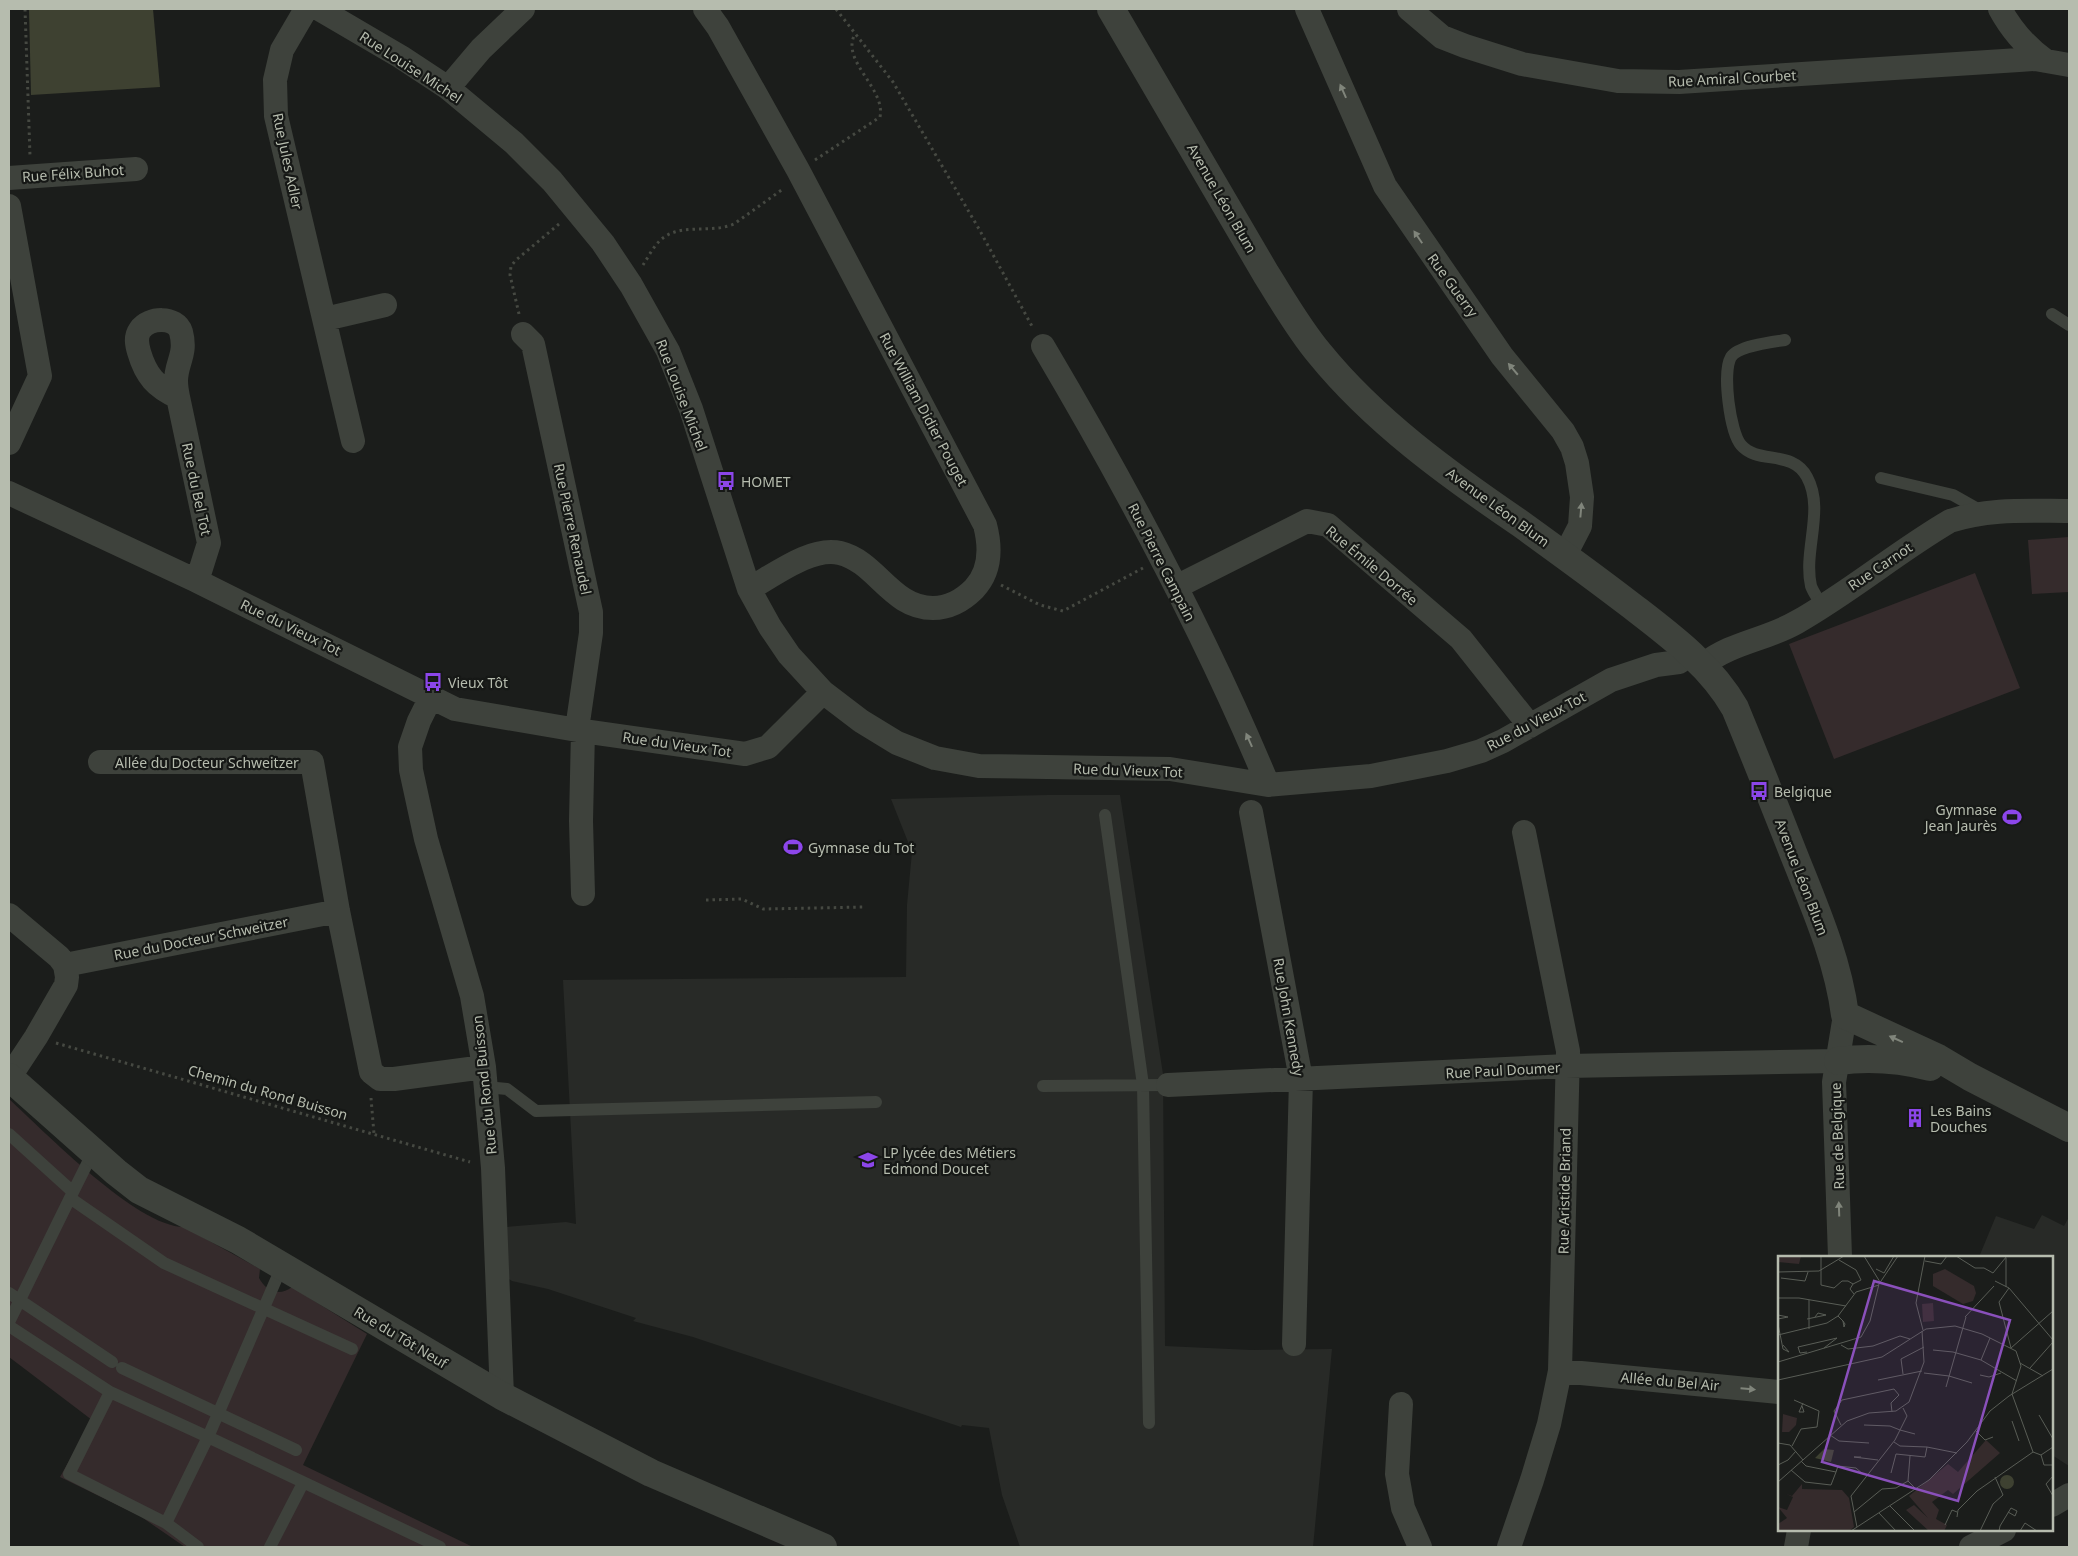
<svg xmlns="http://www.w3.org/2000/svg" width="2078" height="1556" font-family="'Noto Sans',sans-serif">
<style>
.built{fill:#282a27}
.green{fill:#352b2c}
.water{fill:#3e4131}
.lines{fill:none;stroke-linecap:round;stroke-linejoin:round}
.path{stroke:#464942;stroke-width:3;stroke-dasharray:2.5 4;stroke-linecap:butt}
.service{stroke:#3e423c;stroke-width:12}
.minor{stroke:#3e423c;stroke-width:24}
.tertiary{stroke:#3e423c;stroke-width:28}
.oneway{fill:#80857b}
.labels{text-anchor:middle;dominant-baseline:central;stroke-width:4.5;stroke-linejoin:round;paint-order:stroke}
.street-label{font-size:14px;fill:#b6bcae;stroke:#161816}
.poi-label{font-size:14px;fill:#b6bcae;stroke:#161816;text-anchor:start}
.inset-road{fill:none;stroke:#595d56;stroke-width:1}
.view{fill:#8a50bb;fill-opacity:0.15;stroke:#8a50bb;stroke-width:2.5}
.inset-edge{fill:none;stroke:#b6bcae;stroke-width:2.5}
</style>
<rect width="100%" height="100%" fill="#1b1d1b"/>
<!-- built -->
<path class="built" d="M1048,795h72l43,279 2,272 86,4 81,-1 -19,198h-293l-18,-52 -13,-67 -27,-3 -1,2 -268,-90 -60,-16 3,-3 -88,-29 -36,-8 -3,-2 -3,-52 60,-5 10,2 -13,-244 343,-3 1,-72 5,-53 -21,-53z
M2042,1215l22,11 5,-9v249l-17,-11v-198h-73l17,-41 38,13z"/>
<!-- green -->
<path class="green" d="M2069,537v55l-37,2 -4,-54z
M1975,573l45,115 -186,71 -45,-115z
M9,1099c36,33 128,128 175,128l76,42 -1,9c7,13 20,19 33,9l75,47 -64,131 170,82h-288l-45,-31 -80,-39 32,-57 -83,-63z"/>
<!-- water -->
<path class="water" d="M29,9h124l7,78 -129,8z"/>
<g class="lines">
<!-- path -->
<path class="path" d="M25,9l5,147
M836,9l57,73 86,147 54,99
M815,160l65,-43c6,-29 -40,-56 -25,-83
M643,265c4,-6 8,-14 13,-20 19,-25 53,-10 78,-21l49,-35
M519,314l-9,-39 1,-9 5,-6 43,-36
M1001,585l39,20 23,6 80,-43
M706,900l36,-1 21,10 103,-2
M56,1043l414,119
M371,1098l3,36"/>
<!-- service -->
<path class="service" d="M2052,314l17,11
M1785,340c-13,2 -47,6 -54,17 -9,15 -1,75 10,88 17,20 51,4 66,32 18,33 -4,73 4,109 2,6 8,14 11,20
M1881,478l72,17 23,13 1,5
M1105,815l38,270 6,338
M1043,1086l125,-1
M486,1087l21,2 29,22 340,-9
M9,1134l64,58
M70,1198l23,-46
M9,1293l103,69
M9,1322l61,-124 94,65 188,86
M9,1326l101,66
M122,1368l174,82
M166,1523l42,-86 74,-171
M198,1547l-32,-24 -97,-49 41,-82 98,45 232,110
M270,1547l33,-64"/>
<!-- minor -->
<path class="minor" d="M306,9l-24,41 -7,30 1,36 77,325
M319,9l82,48 47,31 66,55 38,38 51,62 28,42 37,66 23,58 58,180 21,38 19,28 34,37 38,29 36,22 38,15 44,8 191,3 98,16 103,-9 76,-15 34,-10 22,-10 108,-61 45,-15 23,-3 11,-8
M705,9l13,18 80,143 187,355c6,23 6,46 -11,64 -11,11 -25,19 -41,19 -42,0 -56,-46 -93,-55 -29,-7 -67,23 -91,36
M1307,9l78,177 117,170 61,75 9,16 5,16 5,34 -2,29 -15,29
M1409,9l33,28 23,9 57,18 96,17 61,1 340,-22 16,-1 34,6
M2000,9c12,22 26,38 46,52
M448,88l33,-39 42,-40
M9,178l127,-9
M9,206l31,170 -31,67
M325,319l60,-14
M523,334l10,10 58,268v21l-14,96
M1043,346c84,142 162,287 225,439
M178,397c-1,-5 -2,-11 -2,-16 0,-19 11,-26 5,-49 -5,-16 -32,-15 -41,-2 -5,7 -3,15 -1,22 7,24 17,35 39,45l31,146 -12,38
M9,493l188,88 258,128 128,22 162,23 23,-7 55,-55
M1176,587l131,-66 21,4 133,114 69,87
M1703,665c29,-23 63,-25 94,-43 53,-30 100,-70 153,-101 38,-13 79,-10 119,-10
M431,697l-12,24 -9,26 1,23 15,69 46,157 12,71 9,101 9,228
M583,731l-2,90 2,73
M100,762h212l26,149 33,161 9,7h14l90,-12
M1251,812l50,267 -7,265
M9,915l50,42 6,8
M9,1078l27,-41 30,-52 1,-8 -2,-12 273,-54
M1168,1085l399,-19 271,-5
M1840,1257l-6,-175 11,-67
M1560,1371l219,21
M1401,1404l-4,70 6,34 17,39
M2052,1505l17,-10
M1509,1547l23,-67 17,-56 11,-53 8,-320 -44,-219
M1796,1547l3,-17
M1971,1547l33,-17"/>
<!-- tertiary -->
<path class="tertiary" d="M1111,9l155,265c17,27 33,55 53,79 55,68 130,122 202,171 36,26 72,52 107,79 40,31 82,61 107,105 21,51 41,101 61,152 20,50 42,101 49,155l93,43 32,19 99,51
M1838,1061c32,-4 61,-2 92,6
M9,1077l107,95 23,18 99,50 264,156 149,77 172,74"/>
</g>
<!-- one-way arrows -->
<defs><path id="oneway-solid" d="M-6-.8H1V-3.2L6.5 0L1 3.2V.8H-6Z" transform="scale(1.25)"/></defs>
<g class="oneway">
<use href="#oneway-solid" transform="translate(1343 91) rotate(-114)"/>
<use href="#oneway-solid" transform="translate(1418 237) rotate(-124)"/>
<use href="#oneway-solid" transform="translate(1513 369) rotate(-130)"/>
<use href="#oneway-solid" transform="translate(1581 510) rotate(-85)"/>
<use href="#oneway-solid" transform="translate(1249 740) rotate(-114)"/>
<use href="#oneway-solid" transform="translate(1896 1039) rotate(-156)"/>
<use href="#oneway-solid" transform="translate(1839 1209) rotate(-92)"/>
<use href="#oneway-solid" transform="translate(1748 1389) rotate(5)"/>
</g>
<!-- icons -->
<defs>
<g id="bus-bare" transform="scale(1.5)"><path d="M-5-6H5V4H4V6H2V4H-2V6H-4V4H-5ZM-3.5-4V0h7V-4ZM-3.5 1.2v1.5H-2V1.2ZM2 1.2v1.5H3.5V1.2Z" fill="#8c46ea" stroke="#161816" stroke-width="2.5" paint-order="stroke"/></g>
<g id="stadium-bare" transform="scale(1.5)"><path d="M0-5a6.5 5 0 1 0 0 10a6.5 5 0 1 0 0-10ZM-3.5-1.8h7v3.6h-7Z" fill="#8c46ea" stroke="#161816" stroke-width="2.5" paint-order="stroke"/></g>
<g id="building-bare" transform="scale(1.5)"><path d="M-4-6H4V6H1V3H-1V6H-4ZM-2.5-4.3h1.7v1.8h-1.7ZM.8-4.3h1.7v1.8H.8ZM-2.5-1h1.7V.8h-1.7ZM.8-1h1.7V.8H.8Z" fill="#8c46ea" stroke="#161816" stroke-width="2.5" paint-order="stroke"/></g>
<g id="school-bare" transform="scale(1.5)"><path d="M0-5L7-2L0 1L-7-2ZM-4 1L0 2.5L4 1V4Q0 6-4 4Z" fill="#8c46ea" stroke="#161816" stroke-width="2.5" paint-order="stroke"/></g>
</defs>
<g fill-rule="evenodd">
<use href="#bus-bare" x="726" y="481"/>
<use href="#bus-bare" x="433" y="682"/>
<use href="#bus-bare" x="1759" y="791"/>
<use href="#stadium-bare" x="2012" y="817"/>
<use href="#stadium-bare" x="793" y="847"/>
<use href="#building-bare" x="1915" y="1118"/>
<use href="#school-bare" x="868" y="1160"/>
</g>
<g class="labels">
<!-- street labels -->
<g class="street-label">
<text transform="translate(411 67) rotate(33)">Rue Louise Michel</text>
<text transform="translate(1732 78) rotate(-3)">Rue Amiral Courbet</text>
<text transform="translate(288 161) rotate(78)">Rue Jules Adler</text>
<text transform="translate(73 173) rotate(-4)">Rue Félix Buhot</text>
<text transform="translate(1222 198) rotate(60)">Avenue Léon Blum</text>
<text transform="translate(1453 285) rotate(54)">Rue Guerry</text>
<text transform="translate(682 395) rotate(69)">Rue Louise Michel</text>
<text transform="translate(924 409) rotate(62)">Rue William Didier Pouget</text>
<text transform="translate(197 489) rotate(78)">Rue du Bel Tot</text>
<text transform="translate(1498 507) rotate(36)">Avenue Léon Blum</text>
<text transform="translate(573 529) rotate(78)">Rue Pierre Renaudel</text>
<text transform="translate(1162 562) rotate(63)">Rue Pierre Campain</text>
<text transform="translate(1372 565) rotate(40)">Rue Émile Dorrée</text>
<text transform="translate(1880 566) rotate(-34)">Rue Carnot</text>
<text transform="translate(291 627) rotate(26)">Rue du Vieux Tot</text>
<text transform="translate(1536 721) rotate(-28)">Rue du Vieux Tot</text>
<text transform="translate(677 744) rotate(8)">Rue du Vieux Tot</text>
<text x="207" y="762">Allée du Docteur Schweitzer</text>
<text transform="translate(1128 770) rotate(2)">Rue du Vieux Tot</text>
<text transform="translate(1802 877) rotate(69)">Avenue Léon Blum</text>
<text transform="translate(201 938) rotate(-11)">Rue du Docteur Schweitzer</text>
<text transform="translate(1289 1017) rotate(80)">Rue John Kennedy</text>
<text transform="translate(1503 1070) rotate(-3)">Rue Paul Doumer</text>
<text transform="translate(484 1085) rotate(-96)">Rue du Rond Buisson</text>
<text transform="translate(268 1092) rotate(16)">Chemin du Rond Buisson</text>
<text transform="translate(1837 1136) rotate(-92)">Rue de Belgique</text>
<text transform="translate(1564 1191) rotate(-89)">Rue Aristide Briand</text>
<text transform="translate(401 1337) rotate(31)">Rue du Tôt Neuf</text>
<text transform="translate(1670 1381) rotate(5)">Allée du Bel Air</text>
</g>
<!-- poi labels -->
<g class="poi-label">
<text x="741" y="481">HOMET</text>
<text x="448" y="682">Vieux Tôt</text>
<text x="1774" y="791">Belgique</text>
<text x="1997" y="809" text-anchor="end">Gymnase<tspan x="1997" dy="16">Jean Jaurès</tspan></text>
<text x="808" y="847">Gymnase du Tot</text>
<text x="1930" y="1110">Les Bains<tspan x="1930" dy="16">Douches</tspan></text>
<text x="883" y="1152">LP lycée des Métiers<tspan x="883" dy="16">Edmond Doucet</tspan></text>
</g>
</g>
<!-- overview -->
<g transform="translate(1778 1256)">
<rect width="275" height="275" fill="#1b1d1b"/>
<path d="M0,0h23l-2,8 -21,-2zM167,13l29,17 2,7 -3,8 -10,3 -30,-18v-12zM155,47l1,18 -11,1 -1,-18zM5,158l14,4 -1,7 -7,7h-7zM208,184l14,13 -47,41 -5,-4 -16,12 7,8 -3,9 11,6 -3,6h-15l-23,-21 8,-5 14,13 -19,-22 39,-32 10,8zM24,228v5l40,1 7,8 5,29 -5,4h-71v-7l9,-6 -9,-11 9,3 6,-13 -7,-3 6,2z" fill="#352b2c"/>
<path d="M46,193l10,1 -3,12 -16,-4zM222 226a7 7 0 1 1 14 0a7 7 0 1 1-14 0Z" fill="#3e4131"/>
<path class="inset-road" d="M43,0v29l13,3 8,-7h6l5,3 -3,5 4,5M86,0l16,26M178,0l19,12h9l9,5 14,-17M228,2v29M61,4l17,10 5,10 -8,4M147,5l16,3 6,-8M98,13l8,4 10,-17M0,16l41,-1 25,-15M3,22l24,3 3,-9M217,25l14,7 44,52M231,32l-10,14 12,46 42,-37M0,42h21l47,8M0,59l10,2 -10,2M60,60l5,5 2,3 -1,3 -1,-6M187,61l29,-31M29,63l19,-4 -8,-2 -3,4M0,68l5,25 6,3 -6,-7M31,73v-29M145,74l-7,-27 9,-47M0,79l49,-12 11,-7 18,-24 23,-7M63,89l7,4 25,-3 27,-10 10,3M155,94l20,2 28,8 36,21M29,96l-7,1 -2,-6 39,-9 -13,10M203,104l9,-22M0,106l83,-25 9,-16 9,-37 19,-28M242,107l23,13M252,112l23,-26M146,117l25,3 23,7M125,118l-2,-15 23,-12M202,119l9,2 12,-4M0,124l104,-23 44,-28 29,-3 27,8 34,17 5,15 -9,28M100,124l44,-9M168,131l20,-70M234,138l21,58 8,3 12,-8M24,150l2,6h-5l4,-9M261,159l14,24M234,165l7,20M63,169l-7,-14 8,-11 52,-11 5,6 -8,8 1,9M86,169l26,1 10,4M122,174l15,4M198,175l9,9 8,-3M52,179l9,6 30,2M116,186l6,4 27,1 30,6M0,187l12,2 13,15M14,190l9,-17 16,-2 2,-16 -25,-11M263,199l3,10h9M132,200l-2,25 8,8M83,201h-7l24,3M23,205l5,5 30,6 2,-6 18,2 8,7M0,209l10,-5 8,-9M13,214l14,12 26,3 5,-13M113,217l5,-19 29,3 2,-10M275,220l-7,8 7,12M0,226l69,-61 22,-8 27,-2 13,-9 15,-40 -2,-31M112,250l25,25M76,256l28,-23 14,-1 12,-7M101,257l17,18M179,261l1,-7 19,-19 56,-39M167,269l7,-15 5,2M79,271l-6,-31 44,-56 12,-24 -4,-8M73,275l78,-51 38,-38 23,-31 19,-15 44,-27M202,275l13,-27 10,-9 -8,-18M221,275l1,-5 11,-18 6,3 -2,5 -7,-4M242,275l5,-8 12,8"/>
<path class="view" d="M96,25l136,39 -52,181 -136,-39z"/>
<rect width="275" height="275" class="inset-edge"/>
</g>
<!-- border -->
<rect width="2078" height="1556" fill="none" stroke="#b6bcae" stroke-width="20"/>
</svg>
